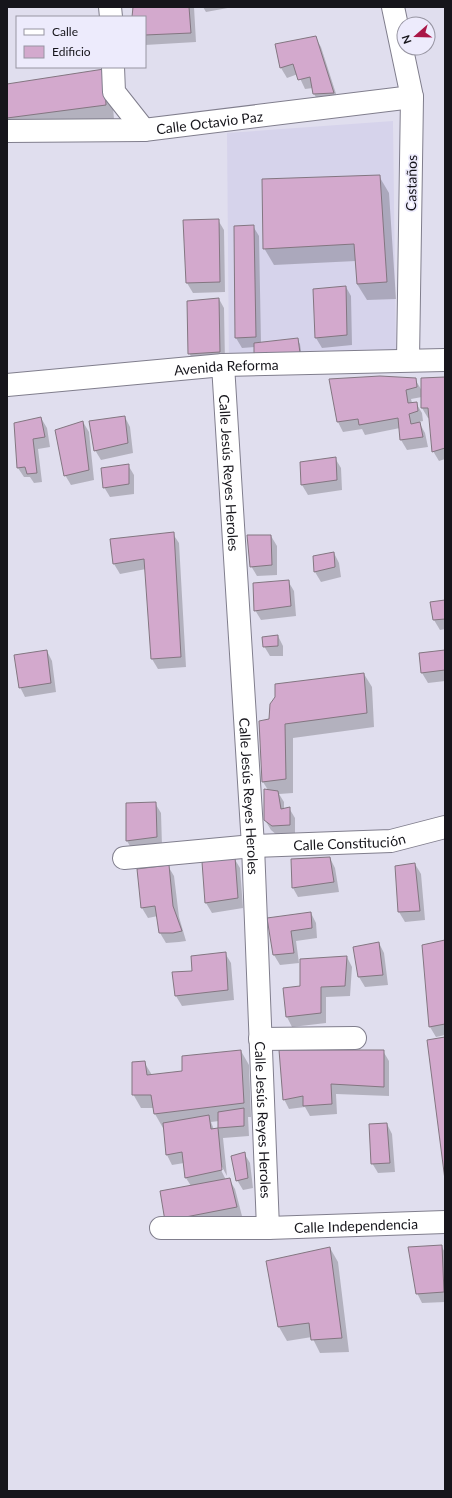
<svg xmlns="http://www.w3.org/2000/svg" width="452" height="1498" font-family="Lato,sans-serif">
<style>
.built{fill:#d6d3eb}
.shadow{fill:#0003;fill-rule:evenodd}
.building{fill:#d3a9cd;stroke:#837681}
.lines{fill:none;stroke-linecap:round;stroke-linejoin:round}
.minor-casing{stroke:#807e8d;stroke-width:24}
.minor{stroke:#fff;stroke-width:22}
.labels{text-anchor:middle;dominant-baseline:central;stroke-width:3.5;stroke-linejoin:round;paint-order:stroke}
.street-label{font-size:14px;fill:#16151b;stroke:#edebfc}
</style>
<rect width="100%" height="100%" fill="#e0deee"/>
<!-- built -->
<path class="built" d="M393,121l3,239 -167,8 -2,-235z"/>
<!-- shadow -->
<path class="shadow" d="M134,7h60l2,35 -51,3v-28h-12z
M203,7h30l-27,5z
M315,37l6,10 18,56 -19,1 -6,-10 -1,-6 -8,1 -7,-15 -11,4 -6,-10 -5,-23z
M111,84l3,35 -100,13 -7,-13v-34z
M379,176l10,17 7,106 -29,1 -10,-16 -1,-23 -82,4 -10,-17z
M218,220l6,10 1,62 -32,1 -6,-10 -3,-62z
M253,226l6,10 2,107 36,-4 3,5 2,14 -47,-11 -13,1 -6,-10 -1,-111z
M346,287l5,9 1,49 -30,3 -6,-10 -2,-48z
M219,299l5,9 1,54 -30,1 -6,-10z
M445,378v81l-6,2 -6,-10 -3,-33h-2l-6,-10v-11l-11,2 1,4h4l6,10 1,8 -4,1 6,11 3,14 -21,3 -6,-10 -1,-12 -35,7 -3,-6 -19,3 -5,-10 77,-43 7,12z
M125,417l5,10 3,26 -32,7 -6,-10z
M41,418l6,10 3,19 -12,2 4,33 -8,1 -4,-6h-6l-6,-9z
M83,422l6,10 5,48 -23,5 -6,-10z
M335,458l6,10 1,22 -34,5 -6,-10 -1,-22z
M128,465l6,10v19l-24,3 -6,-10z
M173,534l6,9 7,124 -28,2 -6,-10 -6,-90 -26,5 -6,-10z
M271,536l6,10v29l-20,1 -6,-10z
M334,553l5,10 2,14 -20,5 -6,-10z
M288,581l6,10 2,25 -35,4 -6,-10z
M445,601v28l-5,1 -6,-10 -3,-17z
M278,636l5,10v10h-13l-6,-10z
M47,651l5,10 4,31 -31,5 -5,-10z
M445,651v30l-17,2 -6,-10 -2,-20z
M364,674l8,13 2,40 -81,11v55l-14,1 5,8v7l5,-1 6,10v17l-17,1 -7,-6 -6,-10 3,-30 -5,-8 7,-62z
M155,803l6,10 1,33 -29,5 -6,-10v-37z
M234,858l6,10 3,40 -31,5 -6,-10 -3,-40z
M330,858l5,10 4,24 -41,5 -5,-9z
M415,864l6,10 4,46 -20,2 -6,-10 -3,-46z
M168,866l6,10 5,41 7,24 -7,1 -13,1 -6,-10 -2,-17 -10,2 -6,-10z
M311,913l5,10 1,15 -21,3 3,22 -19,2 -6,-10 -6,-36z
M445,941v94l-9,2 -6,-10 -7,-81z
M379,943l5,10 4,32 -23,2 -6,-10z
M225,953l6,10 3,37 -52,6 -6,-10 -3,-23 20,-1z
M347,957l5,10 -2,29 -24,1v26l-34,4 -5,-10 14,-31z
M241,1051l8,14 2,52h-3l1,19 -26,2 4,38 -6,-11 -2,1 7,14 3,-1 6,10 7,27 -71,15 20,-45 -5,-8 -2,-15 -12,2 -5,-10 -2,-28 -2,1 -8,-14 -1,-6h-13l-8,-14 11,-32 8,13 31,-3zM219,1121v8l-5,1 -3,-8z
M383,1051l6,10v35l-53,-2 1,20 -27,2 -5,-9 -16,2 -5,-10z
M387,1124l5,10 3,38 -17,1 -6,-10z
M244,1153l6,10 3,25 -10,2 -6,-10z
M441,1246l4,6v50l-23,1 -5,-10z
M330,1248l8,14 11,90 -29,1 -8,-16 -25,4 -8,-14 -12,-65z"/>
<!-- building -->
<path class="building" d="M133,7h56l2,26 -46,2v-18h-13z
M316,36l18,57 -21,1 -3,-17 -12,3 -5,-16 -13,4 -5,-24z
M104,69l2,36 -99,13v-34z
M380,175l7,107 -30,2 -3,-40 -91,5 -1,-70z
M219,219l1,63 -34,1 -3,-63z
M254,225l2,112 -21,1 -1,-112z
M346,286l1,49 -32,3 -2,-49z
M219,298l1,54 -32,2 -1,-53z
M298,338l2,15 -46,4v-14z
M380,376l36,2 1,9 -11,3 2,13 9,-1 1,9 -9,3 2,10 9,-2 3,15 -23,3 -2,-22 -39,7 -1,-6 -21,3 -8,-43z
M445,377v71l-13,4 -4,-44h-7v-30z
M125,416l3,27 -34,8 -5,-30z
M41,417l4,20 -12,2 4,34 -10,1 -2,-7 -8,1 -3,-45z
M83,421l6,49 -25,6 -9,-46z
M336,457l1,23 -36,5 -1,-23z
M129,464v20l-26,4 -2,-20z
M174,532l7,125 -30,2 -7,-100 -31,5 -3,-25z
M247,535h24l1,30 -22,2z
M334,552l1,15 -21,5 -1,-16z
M289,580l2,26 -37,5 -1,-28z
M445,600v19l-12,1 -3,-18z
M278,635v11l-15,1 -1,-10z
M47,650l4,33 -32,5 -5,-33z
M445,650v20l-24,3 -2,-20z
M364,673l3,40 -82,11 1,55 -24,3 -3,-61 10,-2 1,-15 5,-7v-13z
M264,789l14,2 3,18 9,-2v18l-18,1 -8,-6z
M156,802l1,35 -31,4v-38z
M235,857l3,41 -33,5 -3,-41z
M330,857l4,25 -42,6 -1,-29z
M415,863l5,48 -22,1 -3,-46z
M169,865l4,41 9,25 -9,2h-14l-4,-27 -14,2 -4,-39z
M311,912l1,16 -21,3 3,22 -21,2 -6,-37z
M445,940v84l-16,3 -7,-82z
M379,942l4,33 -25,2 -5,-30z
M226,952l2,38 -53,6 -3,-24 20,-1 -1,-15z
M347,956l-2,30 -24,1v26l-35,4 -3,-29 17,-2v-27z
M445,1037v143l-18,-140z
M241,1050l3,53 -90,11 -3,-19h-19v-33l13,-1 2,14 35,-4v-15z
M279,1050h105v37l-53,-3 1,20 -29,2v-10l-20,4z
M244,1108v18l-26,2v-16z
M209,1115l2,14 7,-1 4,42 -37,8 -3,-26 -16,3 -3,-32z
M387,1123l3,40 -19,1 -2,-40z
M245,1152l3,26 -12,3 -5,-25z
M230,1178l7,29 -72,14 -5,-30z
M442,1245l2,47 -28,2 -8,-47z
M330,1247l12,91 -31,2 -2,-17 -31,4 -12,-66z"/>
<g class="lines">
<!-- minor casing -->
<g class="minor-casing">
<g id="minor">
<path d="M110,7l1,10"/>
<path d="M393,7l19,90 -4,263"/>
<path d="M113,67l1,25 30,38"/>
<path id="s1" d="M7,131l137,-1 268,-33"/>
<path id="s2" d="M223,365l30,481 15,382"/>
<path id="s3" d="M7,385l216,-20 222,-5"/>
<path id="s4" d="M124,858l129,-12 138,-5 54,-14"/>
<path d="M260,1039l95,-1"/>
<path id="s5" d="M161,1228h107l177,-6"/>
</g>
</g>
<!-- minor -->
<use href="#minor" class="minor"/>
</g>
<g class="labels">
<!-- street labels -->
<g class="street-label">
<text stroke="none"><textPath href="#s1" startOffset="203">Calle Octavio Paz</textPath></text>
<text transform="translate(411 183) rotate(-89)">Castaños</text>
<text stroke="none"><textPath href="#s3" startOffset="220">Avenida Reforma</textPath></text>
<text stroke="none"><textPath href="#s2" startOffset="108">Calle Jesús Reyes Heroles</textPath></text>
<text stroke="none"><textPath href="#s2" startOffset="432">Calle Jesús Reyes Heroles</textPath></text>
<text stroke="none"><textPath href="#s4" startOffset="226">Calle Constitución</textPath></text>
<text stroke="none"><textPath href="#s2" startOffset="756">Calle Jesús Reyes Heroles</textPath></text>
<text stroke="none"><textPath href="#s5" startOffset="195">Calle Independencia</textPath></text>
</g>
</g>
<!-- border -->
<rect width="452" height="1498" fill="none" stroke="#16151b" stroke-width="16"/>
<!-- legend -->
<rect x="16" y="16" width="130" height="52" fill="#edebfc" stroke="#9795a2"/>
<rect x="24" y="29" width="20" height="6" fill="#ffffff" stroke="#9795a2"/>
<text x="52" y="36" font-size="12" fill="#16151b">Calle</text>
<rect x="24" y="46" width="20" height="12" fill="#d3a9cd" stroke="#9795a2"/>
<text x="52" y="56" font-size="12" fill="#16151b">Edificio</text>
<!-- north arrow -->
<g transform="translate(416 36) rotate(250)"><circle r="19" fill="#edebfc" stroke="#9795a2"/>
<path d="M0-3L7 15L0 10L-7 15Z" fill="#aa1647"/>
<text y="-6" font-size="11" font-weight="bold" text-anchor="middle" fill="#16151b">N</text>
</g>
</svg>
